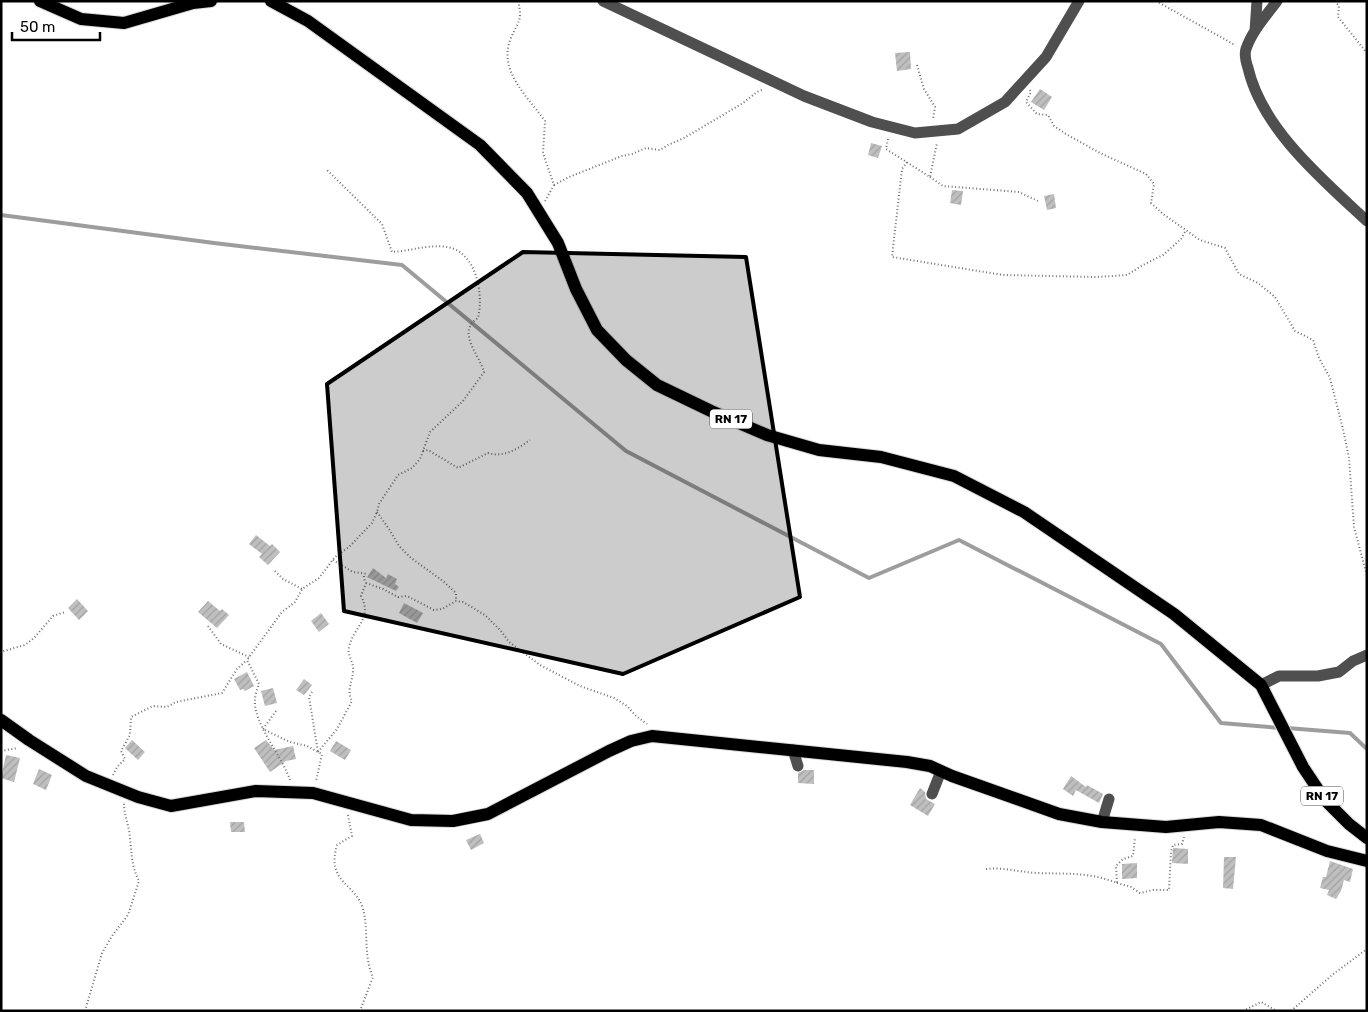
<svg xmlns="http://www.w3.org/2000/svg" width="1368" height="1012" font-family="Rubik,sans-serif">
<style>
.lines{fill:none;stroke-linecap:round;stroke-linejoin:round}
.stream{stroke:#9d9d9d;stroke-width:4}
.building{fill:url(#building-hatch)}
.major-casing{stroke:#dbdbdb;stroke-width:14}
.path{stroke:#717171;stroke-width:2;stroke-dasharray:1 2.5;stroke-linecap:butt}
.minor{stroke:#4f4f4f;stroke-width:11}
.major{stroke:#000;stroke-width:12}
.marked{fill:#000;fill-opacity:0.2;stroke:#000;stroke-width:4;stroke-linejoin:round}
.labels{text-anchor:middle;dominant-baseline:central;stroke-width:4.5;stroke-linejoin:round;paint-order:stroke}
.shield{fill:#fff;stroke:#4c4c4c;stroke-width:1}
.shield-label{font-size:12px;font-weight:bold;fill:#000}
</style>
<defs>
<pattern id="building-hatch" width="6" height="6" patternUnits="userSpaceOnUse" patternTransform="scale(1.25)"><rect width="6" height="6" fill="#bfbfbf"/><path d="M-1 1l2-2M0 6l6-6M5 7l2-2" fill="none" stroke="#a2a2a2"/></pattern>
</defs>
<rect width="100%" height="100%" fill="#fff"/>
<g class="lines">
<!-- stream -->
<path class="stream" d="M1,215l213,28 188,22 224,186 243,127 90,-38 202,104 60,79 59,5
M1287,728l63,5 17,16"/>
</g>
<!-- building -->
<path class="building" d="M910,52l1,17 -14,2 -2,-18z
M1040,89l12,8 -8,13 -13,-8z
M871,143l11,3 -4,12 -10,-3z
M952,190l11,1 -2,14 -11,-2z
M1054,194l2,14 -9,2 -3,-14z
M256,535l14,11 2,-2 8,8 -12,13 -9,-8 3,-3 -13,-10z
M373,568l13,10 2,-4 9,5 -2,5 4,3 -3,4 -29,-14z
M77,599l11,12 -9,9 -11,-12z
M208,601l12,10 2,-2 7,6 -12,13 -19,-16z
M404,603l19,10 -6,10 -18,-10z
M321,613l8,11 -10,8 -8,-11z
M247,672l7,14 -9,5 -2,-2 -3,1 -6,-11z
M304,679l8,6 -8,10 -8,-5z
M273,688l4,15 -12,3 -4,-15z
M132,740l13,12 -7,8 -13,-12z
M266,740l8,10 19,-4 3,13 -10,2 -16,11 -16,-24z
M336,741l15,9 -6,10 -15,-9z
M6,755l14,3 -6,24 -13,-4z
M39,769l13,6 -6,15 -13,-6z
M804,770h10v14l-16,-1v-10z
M1071,776l15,11 1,-2 16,9 -4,9 -23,-13 -3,6 -10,-7z
M920,788l5,4 1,7 9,5 -7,12 -18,-11z
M230,822h14l1,10h-14z
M480,834l4,9 -13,7 -5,-10z
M1173,848l15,1v15l-16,-1z
M1224,857h12l-3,32 -10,-1z
M1330,861l23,8 -3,13 -6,-2 -3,11 -5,8 -9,-4 2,-5 -9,-2 3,-11h3z
M1137,863v15l-15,1v-15z"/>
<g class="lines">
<!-- major casing -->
<g class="major-casing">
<path id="major" d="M40,1l41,18 43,4 69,-20 18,-2
M271,1l37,20 172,124 47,48 31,50 18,46 21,41 29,30 31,25 54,26 56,24 52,15 62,7 73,19 70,36 150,102 87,71 42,82 22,33 24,24 18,14
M1,720l28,20 57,36 52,21 33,9 85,-15 57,2 98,27 42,1 35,-7 121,-63 22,-10 21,-5 255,26 23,4 22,10 107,38 43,8 64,5 53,-5 42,3 66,26 40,10"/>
</g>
<!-- path -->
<path class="path" d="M518,1c5,20 0,20 -7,37 -14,32 17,59 34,83l-2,32 11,32 -9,16
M1156,1l79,44
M1335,1l4,5 -1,11 29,36
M917,65l7,24 11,18 -2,12
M1030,90l1,2 -5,10 11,12 11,1 6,11 12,8 34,19 46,21 8,10 -3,19 12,11 37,26 25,8 14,26 19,9 17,14 20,34 18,9 6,18 11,20 13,51 6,29 5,69 13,49
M888,139l-2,10 44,28 7,-34
M907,162l-5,7 -10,88 111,18 93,2 31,-2 16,-10 20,-10 18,-16 5,-9
M930,177l13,9 76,6 19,9
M554,185l15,-8 53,-21 10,-2 14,-6 14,2 8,-5 16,-7 59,-35 14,-11 7,-3
M423,451l5,-1 30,18 30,-15c15,5 30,-4 42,-13
M377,512l12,17 10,17 12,12 32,23 13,12v8
M333,560l20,12 15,2
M275,571l8,8 19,10
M366,583l17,6 15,8 9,-1 27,14 8,-1 14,-8 7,1 22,13 16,16 8,11 31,23 40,21 34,12 13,8 9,10 11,8
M208,626l13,18 28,13
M1,654l3,-3 21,-6 9,-7 19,-22 12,-4
M312,692l-3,5 9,55
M276,711l-13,18 27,13 17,4 15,8 -6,27
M1,751l17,-3
M318,752l19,-23 15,-28c-6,-11 1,-20 1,-31 1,-8 -6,-14 -4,-23 5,-21 24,-28 12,-51l5,-13 -2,-4v-5
M113,775l4,-8 8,-8 -4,-8 9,-16 1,-18 22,-11 14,1 9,-5 46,-9 15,-24 10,-9
M290,780c-8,-24 -37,-57 -35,-80 0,-5 2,-11 4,-16l-12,-24 35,-48 13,-10 7,-13 17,-11 16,-21 14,-10 23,-24 5,-11 2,-8 19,-29 14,-7 8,-9 10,-27 33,-31 21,-29c-5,-18 -28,-40 -6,-54 6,-24 -2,-67 -31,-71 -18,-3 -37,4 -55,5l-10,-28 -56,-55
M348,815l4,21 -15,9c-11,38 18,37 26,64 6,22 0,47 10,68l-13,34
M986,869c17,-2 33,3 51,4 28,1 53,-1 80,10l-1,-17 7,-7 10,-3 2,-19
M1117,883l14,4 9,6 13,-3h16l2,-38 2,-7 9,-1 2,-7
M85,1011l17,-58 10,-17 16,-21 11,-34c-9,-18 -7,-32 -10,-51 -2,-9 -5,-17 -5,-27
M1243,1011l18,-9 16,9
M1291,1011l41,-36 35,-26"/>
<!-- minor -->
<path class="minor" d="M603,1l201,95 68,26 43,11 43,-4 47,-27 41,-45 33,-56
M1277,1c-11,15 -25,30 -31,48 -2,6 0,13 2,19 14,61 75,112 119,153
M1255,31l2,-30
M1261,685l18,-9h39l21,-4 14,-11 14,-6
M793,750l5,16
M932,794l9,-23
M1102,822l7,-23"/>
<!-- major -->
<use href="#major" class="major"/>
</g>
<!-- marked area -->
<path class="marked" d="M523,252l223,5 54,340 -177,77 -279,-63 -17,-227z"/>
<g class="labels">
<!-- shield labels -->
<g class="shield">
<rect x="710" y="409.5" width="42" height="19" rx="4"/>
<rect x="1301" y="786.5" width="42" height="19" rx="4"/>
</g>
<g class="shield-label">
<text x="731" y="419">RN 17</text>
<text x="1322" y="796">RN 17</text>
</g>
</g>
<!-- border -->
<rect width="1368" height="1012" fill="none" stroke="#000000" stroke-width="5"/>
<!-- scale -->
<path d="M12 32v8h88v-8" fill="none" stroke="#000000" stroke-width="2.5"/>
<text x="20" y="32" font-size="15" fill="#000000" stroke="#ffffff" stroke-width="4" paint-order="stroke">50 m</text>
</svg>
